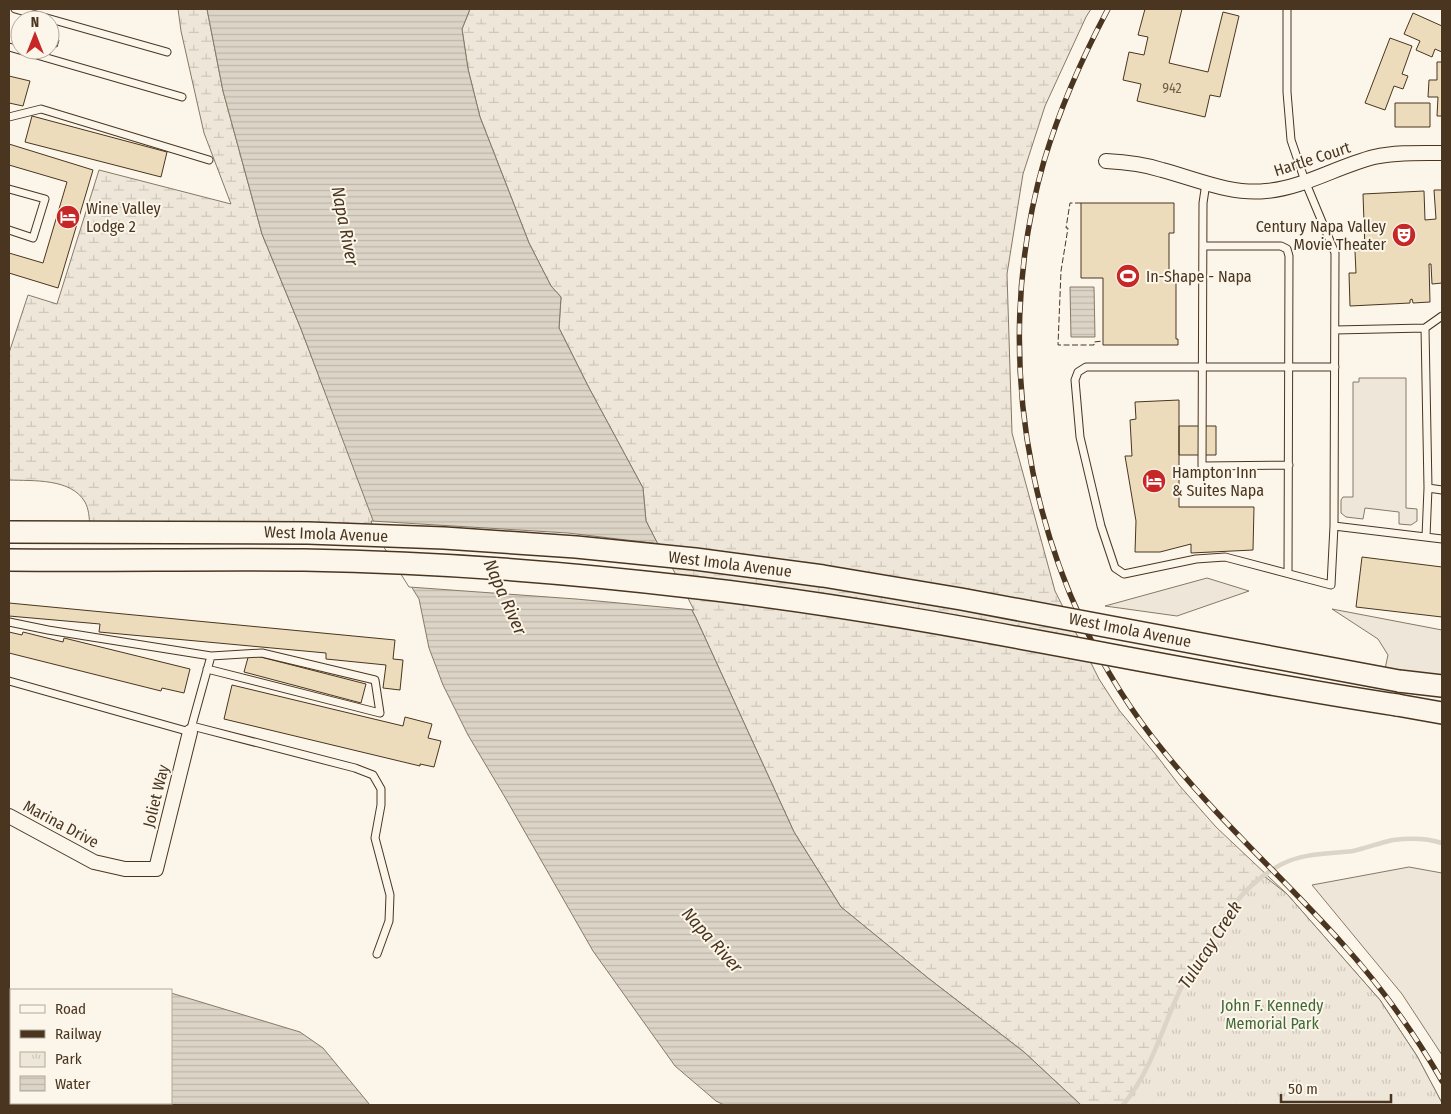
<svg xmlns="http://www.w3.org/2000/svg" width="1451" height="1114" font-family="'Fira Sans Condensed',sans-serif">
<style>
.green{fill:#ede6d9;stroke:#887966}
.wetland{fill:url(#wetland-marsh);stroke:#887966}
.park{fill:url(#park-tufts);stroke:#887966}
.water{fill:url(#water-rules);stroke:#887966}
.pier{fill:#fbf6e9;stroke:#887966}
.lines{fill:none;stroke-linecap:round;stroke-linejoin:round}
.stream{stroke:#dcd4c6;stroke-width:4.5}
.building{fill:#ecdcbc;stroke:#4a3520}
.lane-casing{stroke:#4a3520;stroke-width:9}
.street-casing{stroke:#4a3520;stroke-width:16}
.primary-casing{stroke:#4a3520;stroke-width:24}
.lane{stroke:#fbf6e9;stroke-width:7}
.street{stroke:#fbf6e9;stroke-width:14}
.primary{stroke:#fbf6e9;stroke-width:21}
.rail-casing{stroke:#4a3520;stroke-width:5.5}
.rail{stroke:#fbf6e9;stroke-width:4;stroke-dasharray:11;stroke-linecap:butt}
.primary-bridge-casing{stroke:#4a3520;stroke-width:24;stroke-linecap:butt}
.primary-bridge{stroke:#fbf6e9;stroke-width:21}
.fence{stroke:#4a3520;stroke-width:1;stroke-dasharray:6 2.5;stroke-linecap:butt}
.labels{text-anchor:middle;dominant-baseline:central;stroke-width:4;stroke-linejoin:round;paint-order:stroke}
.number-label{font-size:14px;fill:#725f47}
.street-label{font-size:16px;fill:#4a3520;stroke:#fbf6e9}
.poi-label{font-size:16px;fill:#4a3520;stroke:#fbf6e9;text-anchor:start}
.park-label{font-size:16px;fill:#436837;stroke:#fbf6e9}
.water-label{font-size:18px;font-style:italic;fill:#4a3520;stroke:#fbf6e9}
</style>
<defs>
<pattern id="wetland-marsh" width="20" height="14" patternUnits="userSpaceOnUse" patternTransform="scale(1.25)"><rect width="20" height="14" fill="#ede6d9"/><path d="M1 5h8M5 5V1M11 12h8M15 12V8" fill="none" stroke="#cdc6ba"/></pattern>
<pattern id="park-tufts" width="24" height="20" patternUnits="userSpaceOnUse" patternTransform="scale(1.25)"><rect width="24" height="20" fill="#ede6d9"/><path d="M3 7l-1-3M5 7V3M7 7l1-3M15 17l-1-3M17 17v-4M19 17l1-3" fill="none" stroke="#cdc6ba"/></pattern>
<pattern id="water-rules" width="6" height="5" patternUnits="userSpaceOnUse" patternTransform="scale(1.25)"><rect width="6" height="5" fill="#dcd4c6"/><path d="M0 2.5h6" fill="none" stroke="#beb7aa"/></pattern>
</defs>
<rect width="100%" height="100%" fill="#fbf6e9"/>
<!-- green -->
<path class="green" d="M1359,378h47v130l11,1v12l-6,4 -12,-1v-12l-34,-4 -2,11 -17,-2 -5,-4v-13l2,-3h10v-115h6z
M1207,578l42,13 -72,25 -72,-10z
M1332,609l110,21v48h-59l5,-23 -10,-16z
M1409,867l33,6v182l-40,-61 -90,-109z"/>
<!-- wetland -->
<path class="wetland" d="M178,9h29l16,82 39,143 39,95 23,60 59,147 -293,-11c-1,-7 -1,-16 -5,-23 -14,-24 -52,-21 -76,-22v-127l19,-58 29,9 42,-134 132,34 -27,-71 -23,-102z
M470,9h621l-5,8 -41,89 -22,68 -16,100 5,159 43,158 44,88 20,31 38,46 22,29 37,42 71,67 93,106 37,56 25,47v2h-361l-57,-53 -96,-74 -87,-71 -47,-75 -98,-214 -50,-97 -3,-33 -55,-102 -29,-58 2,-31 -10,-11 -22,-43 -49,-126 -12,-48 -6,-40z"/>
<!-- park -->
<path class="park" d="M1264,876l23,18 93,106 37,56 25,47v2h-319c28,-34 39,-78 58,-116 5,-11 13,-22 19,-33 19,-33 33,-56 64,-80z"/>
<!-- water -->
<path class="water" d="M207,9h263l-8,20 6,40 12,48 49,126 22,43 10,11 -2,31 29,58 55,102 3,33 50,97 98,214 47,75 87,71 96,74 57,53h-357l-8,-4 -41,-35 -82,-115 -87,-152 -38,-64 -25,-50 -14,-37 -10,-49 -42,-68 -76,-202 -39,-95 -39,-143z
M1070,287h24l1,50h-24z
M171,993l129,39 23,16 47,57h-279l1,-2h79z"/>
<!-- pier -->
<path class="pier" d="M371,521l197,12 92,11 34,66 -118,-11 -167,-12 -34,-54z"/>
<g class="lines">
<!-- stream -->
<path class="stream" d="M1123,1105c28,-33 39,-77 57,-115 6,-12 13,-23 20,-33 20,-36 43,-73 82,-93 21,-11 47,-10 71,-13 13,-3 26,-8 40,-11 15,-2 34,-2 49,3"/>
</g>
<!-- building -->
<path class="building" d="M1145,9h37l-13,54 39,9 15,-60 16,4 -19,81 -10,-2 -5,22 -68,-16 4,-17 -18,-4 6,-28 15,3 4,-18 -10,-2z
M1413,13l29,13v26l-7,-3 -3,8 -16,-7 4,-9 -16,-7z
M50,37l9,3 -2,7 -4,-2 -3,9 -13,-4h13z
M1390,38l22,8 -10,28 6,2 -5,13 -9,-3 -9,24 -20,-7z
M1437,62h5v54h-5l1,-19h-10l1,-17h8z
M9,76l21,5 -7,25 -14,-3z
M1395,103h35v24h-35z
M32,116l135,36 -6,25 -136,-35z
M9,144l84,26 -35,118 -49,-15v-20l34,10 24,-81 -58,-17z
M1434,190h8v93l-10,1 -1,-20h-2l1,38 -17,1 -1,-4 -2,1v3l-60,3 -1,-33h7l-1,-22 10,-1 -2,-56 61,-3 1,29 11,-1z
M1081,203h93v30h-5v41h7v65h2v6h-75v-67h-22z
M1179,400v107h75l-1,43 -62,3v-9l-31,8h-25l1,-31 -11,-65h7l-2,-36 6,-1 -1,-17z
M1179,426h37v29h-37z
M1362,557l80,10v50l-86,-10z
M9,603l386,37 -2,19 10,1 -3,30 -17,-2 3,-23 -60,-6v-6l-227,-21 1,-8 -91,-8z
M9,632l13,3 1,-3 40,10 1,-4 126,31 -6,24 -22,-5 -1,3 -152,-38z
M249,654l117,30 -5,19 -117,-31z
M232,685l171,41 2,-9 27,7 -4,14 13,3 -7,26 -14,-3v2l-196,-47z"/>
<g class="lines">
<!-- lane casing -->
<g class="lane-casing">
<path id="lane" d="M15,9l152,43
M1287,9v83l4,48 14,41 30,72 -1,273 -3,59 -106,-28 -29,2 -72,15 -9,-6 -14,-42 -21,-89 -5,-57 3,-8 8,-5h249
M9,47l173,50
M9,117l32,-8 168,51
M1206,183l-3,20 -1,263 87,-1
M9,189l36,10 -12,39 -24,-8
M1203,246h78l6,3 2,7 -1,317
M1425,328l3,160 -2,49
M1335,330l90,-2 17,-12
M1428,488l14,2
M1334,526l108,13
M9,622l39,8 163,26 51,-3 113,27 5,33 -173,-44
M9,681l181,51 21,-76
M192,726l163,42 18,7 8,14v16l-6,33 15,57 -1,26 -12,33"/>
</g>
<!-- street casing -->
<g class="street-casing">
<path id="street" d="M1106,161c20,1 38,3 56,9 34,9 69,25 104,21 37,-3 72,-25 108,-34 22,-5 46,-4 68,-4
M9,816l85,46 31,7h31l34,-137"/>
</g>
<!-- primary casing -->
<g class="primary-casing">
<path id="primary" d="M1399,681l43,5
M1397,705l45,8"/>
</g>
<!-- lane -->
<use href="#lane" class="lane"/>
<!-- street -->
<use href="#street" class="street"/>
<!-- primary -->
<use href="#primary" class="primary"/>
<!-- rail casing -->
<g class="rail-casing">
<path id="rail" d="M1108,9c-26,49 -48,99 -64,152 -58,201 -12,431 121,592 54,67 118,125 176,189 39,43 72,89 101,139"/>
</g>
<!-- rail -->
<use href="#rail" class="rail"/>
<!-- primary-bridge casing -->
<g class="primary-bridge-casing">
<path id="primary-bridge" d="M9,532l299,1 136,5 132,9 119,12 128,17 138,23 438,82
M9,560c98,1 197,-1 295,0 129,2 258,12 386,27 237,26 470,82 707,118"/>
</g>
<!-- primary-bridge -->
<use href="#primary-bridge" class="primary-bridge"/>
<!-- fence -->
<path class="fence" d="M1081,203h-11l-4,25h2l-7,43 -3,74h36v-3l9,-1"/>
</g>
<!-- icons -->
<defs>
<g id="hotel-disc" transform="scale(1.25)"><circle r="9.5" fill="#c62828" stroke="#fbf6e9"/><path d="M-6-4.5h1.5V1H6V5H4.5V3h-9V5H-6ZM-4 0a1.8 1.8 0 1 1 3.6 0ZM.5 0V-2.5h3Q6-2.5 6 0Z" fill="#fff"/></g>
<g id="theatre-disc" transform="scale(1.25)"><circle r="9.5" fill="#c62828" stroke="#fbf6e9"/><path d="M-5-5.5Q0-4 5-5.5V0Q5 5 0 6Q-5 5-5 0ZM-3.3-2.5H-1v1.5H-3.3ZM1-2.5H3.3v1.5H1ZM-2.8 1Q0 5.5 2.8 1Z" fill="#fff"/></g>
<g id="stadium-disc" transform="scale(1.25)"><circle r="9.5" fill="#c62828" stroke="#fbf6e9"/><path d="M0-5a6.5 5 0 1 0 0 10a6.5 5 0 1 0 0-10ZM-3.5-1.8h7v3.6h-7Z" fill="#fff"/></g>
</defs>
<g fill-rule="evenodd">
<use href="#hotel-disc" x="68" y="217"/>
<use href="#theatre-disc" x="1404" y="235"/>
<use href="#stadium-disc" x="1128" y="276"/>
<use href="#hotel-disc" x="1154" y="481"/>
</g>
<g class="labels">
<!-- number labels -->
<g class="number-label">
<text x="1172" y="88">942</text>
</g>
<!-- street labels -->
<g class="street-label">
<text transform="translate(1312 159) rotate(-18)">Hartle Court</text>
<text transform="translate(326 534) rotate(2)">West Imola Avenue</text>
<text transform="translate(730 564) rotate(7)">West Imola Avenue</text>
<text transform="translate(1130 630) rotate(11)">West Imola Avenue</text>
<text transform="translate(156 796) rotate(-76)">Joliet Way</text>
<text transform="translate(61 824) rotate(28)">Marina Drive</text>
</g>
<!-- poi labels -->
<g class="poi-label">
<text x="86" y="208">Wine Valley<tspan x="86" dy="18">Lodge 2</tspan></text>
<text x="1386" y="226" text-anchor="end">Century Napa Valley<tspan x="1386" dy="18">Movie Theater</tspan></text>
<text x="1146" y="276">In-Shape - Napa</text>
<text x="1172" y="472">Hampton Inn<tspan x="1172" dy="18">&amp; Suites Napa</tspan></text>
</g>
<!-- park labels -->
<g class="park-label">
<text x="1272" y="1005">John F. Kennedy<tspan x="1272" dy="18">Memorial Park</tspan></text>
</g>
<!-- water labels -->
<g class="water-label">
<text transform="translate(345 226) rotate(79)">Napa River</text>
<text transform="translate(505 597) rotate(66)">Napa River</text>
<text transform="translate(712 940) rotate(48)">Napa River</text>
<text transform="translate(1210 945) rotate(-57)">Tulucay Creek</text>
</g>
</g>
<!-- border -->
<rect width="1451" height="1114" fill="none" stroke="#4a3520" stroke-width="20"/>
<!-- legend -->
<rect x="10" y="989" width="162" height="115" fill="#fbf6e9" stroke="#b4a999"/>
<rect x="20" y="1005" width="25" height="8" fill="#fbf6e9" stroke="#b4a999"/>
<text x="55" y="1014" font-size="15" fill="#4a3520">Road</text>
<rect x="20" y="1030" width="25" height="8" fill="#4a3520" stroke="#b4a999"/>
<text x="55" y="1039" font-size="15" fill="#4a3520">Railway</text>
<rect x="20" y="1052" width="25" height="15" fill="url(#park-tufts)" stroke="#b4a999"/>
<text x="55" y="1064" font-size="15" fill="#4a3520">Park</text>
<rect x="20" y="1076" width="25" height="15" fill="url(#water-rules)" stroke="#b4a999"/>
<text x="55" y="1089" font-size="15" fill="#4a3520">Water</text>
<!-- north arrow -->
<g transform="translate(35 35)"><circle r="24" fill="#fbf6e9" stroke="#b4a999"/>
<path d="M0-4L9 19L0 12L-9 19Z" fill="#c62828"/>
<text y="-8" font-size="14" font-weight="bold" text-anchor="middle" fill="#4a3520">N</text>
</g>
<!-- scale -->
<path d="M1281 1094v8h110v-8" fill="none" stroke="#4a3520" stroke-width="2.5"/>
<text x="1288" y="1094" font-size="15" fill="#4a3520" stroke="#fbf6e9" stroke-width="4" paint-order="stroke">50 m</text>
</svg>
